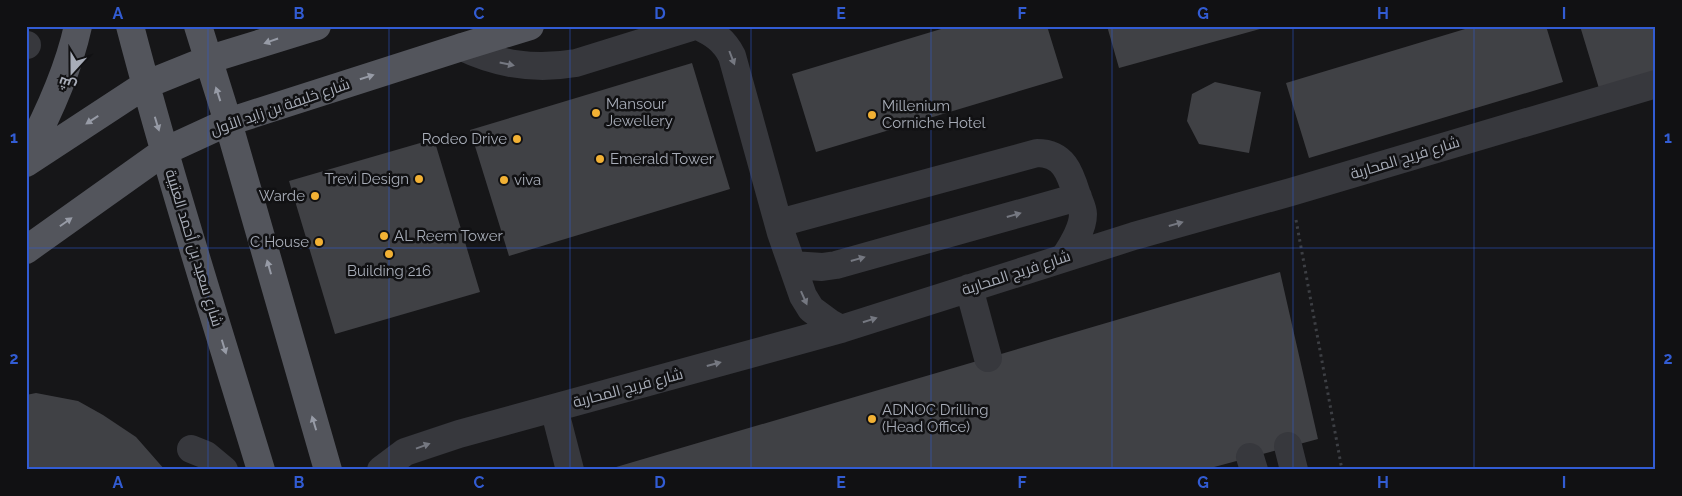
<svg xmlns="http://www.w3.org/2000/svg" width="1682" height="496" font-family="Raleway,Cairo,sans-serif">
<style>
.building{fill:#404145}
.lines{fill:none;stroke-linecap:round;stroke-linejoin:round}
.path{stroke:#3d3f44;stroke-width:3;stroke-dasharray:2.5 4;stroke-linecap:butt}
.minor{stroke:#37383d;stroke-width:28}
.major{stroke:#53555c;stroke-width:28}
.oneway{fill:#979ba6}
.oneway2{fill:#757881}
.grid{fill:none;stroke:#325cd3;stroke-width:1;stroke-opacity:0.55}
.poi-dot{fill:#f2b134;stroke:#111113;stroke-width:2}
.labels{text-anchor:middle;dominant-baseline:central;stroke-width:5;stroke-linejoin:round;paint-order:stroke}
.poi-label{font-size:15px;fill:#a8adb8;stroke:#111113;text-anchor:start}
.street-label{font-size:15px;fill:#a8adb8;stroke:#111113}
.neatline{fill:none;stroke:#325cd3;stroke-width:2}
.grid-label{font-size:16px;text-anchor:middle;font-weight:bold;fill:#325cd3}
</style>
<rect width="100%" height="100%" fill="#161618"/>
<!-- building -->
<path class="building" d="M951,26h96l16,52 -247,74 -24,-78z
M1107,26h153v3l-141,39z
M1475,26h71l17,56 -254,76 -23,-75z
M1580,26h76v52l-55,17z
M692,63l38,126 -221,67 -39,-126z
M1215,82l46,10 -12,61 -50,-9 -12,-23 5,-27z
M434,139l46,153 -145,42 -46,-153z
M1280,272l38,167 -115,31h-597z
M36,393l42,8 25,14 33,22 29,33h-139v-75z"/>
<g class="lines">
<!-- path -->
<path class="path" d="M1296,220l46,250"/>
<!-- minor -->
<path class="minor" d="M698,26c15,7 26,14 34,30l49,177 22,63 8,13 19,14 11,6
M26,45h1
M462,47c37,18 73,23 114,16l119,-37
M779,223l258,-70c27,0 33,20 40,42 2,6 6,13 6,19 0,15 -11,32 -19,44
M792,265l30,2 14,-2 242,-68
M969,288l19,70
M554,408l16,62
M1288,446l6,24
M191,449l15,6 18,15
M1250,457l4,13
M381,470l24,-18 54,-18 382,-105 293,-93 157,-44 365,-108"/>
<!-- major -->
<path class="major" d="M130,26c39,149 86,296 131,444
M198,26l30,96 100,348
M26,156c22,-41 42,-84 52,-130
M26,163l119,-78 62,-25 110,-34
M26,250l139,-99 63,-29 234,-75 68,-21"/>
</g>
<!-- one-way arrows -->
<defs><path id="oneway-solid" d="M-6-.8H1V-3.2L6.5 0L1 3.2V.8H-6Z" transform="scale(1.25)"/></defs>
<g class="oneway">
<use href="#oneway-solid" transform="translate(271 41) rotate(161)"/>
<use href="#oneway-solid" transform="translate(367 77) rotate(-18)"/>
<use href="#oneway-solid" transform="translate(218 94) rotate(-108)"/>
<use href="#oneway-solid" transform="translate(92 120) rotate(147)"/>
<use href="#oneway-solid" transform="translate(157 124) rotate(73)"/>
<use href="#oneway-solid" transform="translate(66 222) rotate(-35)"/>
<use href="#oneway-solid" transform="translate(269 267) rotate(-106)"/>
<use href="#oneway-solid" transform="translate(224 347) rotate(73)"/>
<use href="#oneway-solid" transform="translate(314 423) rotate(-107)"/>
</g>
<g class="oneway2">
<use href="#oneway-solid" transform="translate(732 58) rotate(69)"/>
<use href="#oneway-solid" transform="translate(507 64) rotate(12)"/>
<use href="#oneway-solid" transform="translate(1014 215) rotate(-16)"/>
<use href="#oneway-solid" transform="translate(1176 224) rotate(-16)"/>
<use href="#oneway-solid" transform="translate(858 259) rotate(-16)"/>
<use href="#oneway-solid" transform="translate(804 298) rotate(66)"/>
<use href="#oneway-solid" transform="translate(870 320) rotate(-18)"/>
<use href="#oneway-solid" transform="translate(714 364) rotate(-15)"/>
<use href="#oneway-solid" transform="translate(423 446) rotate(-20)"/>
</g>
<!-- grid -->
<path class="grid" d="M208,26v444M389,26v444M570,26v444M751,26v444M931,26v444M1112,26v444M1293,26v444M1474,26v444M26,248h1630"/>
<!-- markers -->
<g class="poi-dot">
<circle cx="596" cy="113" r="5"/>
<circle cx="872" cy="115" r="5"/>
<circle cx="517" cy="139" r="5"/>
<circle cx="600" cy="159" r="5"/>
<circle cx="419" cy="179" r="5"/>
<circle cx="504" cy="180" r="5"/>
<circle cx="315" cy="196" r="5"/>
<circle cx="384" cy="236" r="5"/>
<circle cx="319" cy="242" r="5"/>
<circle cx="389" cy="254" r="5"/>
<circle cx="872" cy="419" r="5"/>
</g>
<g class="labels">
<!-- poi labels -->
<g class="poi-label">
<text x="606" y="104">Mansour<tspan x="606" dy="17">Jewellery</tspan></text>
<text x="882" y="106">Millenium<tspan x="882" dy="17">Corniche Hotel</tspan></text>
<text x="507" y="139" text-anchor="end">Rodeo Drive</text>
<text x="610" y="159">Emerald Tower</text>
<text x="409" y="179" text-anchor="end">Trevi Design</text>
<text x="514" y="180">viva</text>
<text x="305" y="196" text-anchor="end">Warde</text>
<text x="394" y="236">AL Reem Tower</text>
<text x="309" y="242" text-anchor="end">C House</text>
<text x="389" y="271" text-anchor="middle">Building 216</text>
<text x="882" y="410">ADNOC Drilling<tspan x="882" dy="17">(Head Office)</tspan></text>
</g>
<!-- street labels -->
<g class="street-label">
<text transform="translate(280 107) rotate(-19)">شارع خليفة بن زايد الأول</text>
<text transform="translate(1405 158) rotate(-17)">شارع فريج المحاربة</text>
<text transform="translate(194 248) rotate(73)">شارع سعيد بن أحمد العتيبة</text>
<text transform="translate(1016 273) rotate(-18)">شارع فريج المحاربة</text>
<text transform="translate(628 388) rotate(-15)">شارع فريج المحاربة</text>
</g>
</g>
<!-- border -->
<rect width="1682" height="496" fill="none" stroke="#111113" stroke-width="55"/>
<!-- north arrow -->
<g transform="translate(72 72) rotate(201)" stroke="#111113" stroke-width="4" paint-order="stroke">
<path d="M0-4L9 19L0 12L-9 19Z" fill="#a8adb8"/>
<text y="-8" font-size="14" font-weight="bold" text-anchor="middle" fill="#a8adb8">ش</text>
</g>
<rect x="28" y="28" width="1626" height="440" class="neatline"/>
<g class="grid-label">
<text x="118" y="19">A</text>
<text x="299" y="19">B</text>
<text x="479" y="19">C</text>
<text x="660" y="19">D</text>
<text x="841" y="19">E</text>
<text x="1022" y="19">F</text>
<text x="1203" y="19">G</text>
<text x="1383" y="19">H</text>
<text x="1564" y="19">I</text>
<text x="14" y="143">1</text>
<text x="1668" y="143">1</text>
<text x="14" y="364">2</text>
<text x="1668" y="364">2</text>
<text x="118" y="488">A</text>
<text x="299" y="488">B</text>
<text x="479" y="488">C</text>
<text x="660" y="488">D</text>
<text x="841" y="488">E</text>
<text x="1022" y="488">F</text>
<text x="1203" y="488">G</text>
<text x="1383" y="488">H</text>
<text x="1564" y="488">I</text>
</g>
</svg>
